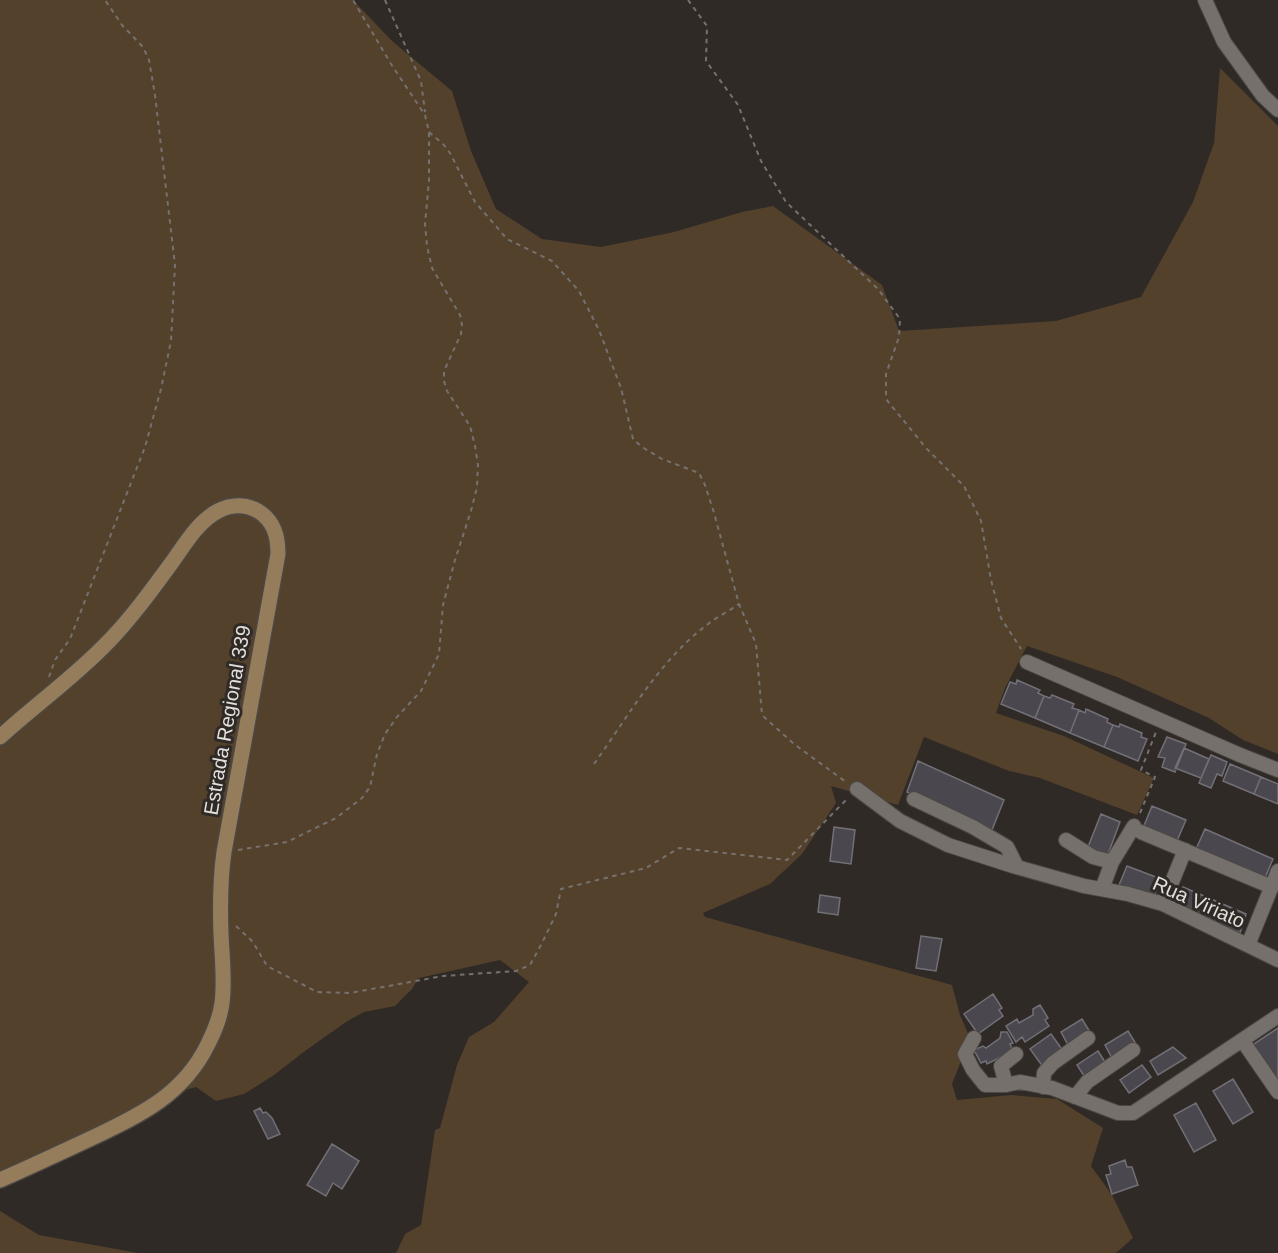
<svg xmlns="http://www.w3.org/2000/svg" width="1278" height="1253" font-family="Helvetica,sans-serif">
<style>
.green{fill:#53412c}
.building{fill:#4a484e;stroke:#726f76;stroke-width:1.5}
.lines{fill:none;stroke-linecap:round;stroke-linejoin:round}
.street-casing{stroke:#4c4844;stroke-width:16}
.secondary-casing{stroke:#4c4844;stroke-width:18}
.path{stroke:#75716e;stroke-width:2;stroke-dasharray:4.5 4.5;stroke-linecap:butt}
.street{stroke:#75706b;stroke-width:14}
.secondary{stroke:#957d5c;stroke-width:15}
.labels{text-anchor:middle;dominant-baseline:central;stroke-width:6;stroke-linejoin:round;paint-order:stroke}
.street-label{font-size:20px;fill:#e2dfdc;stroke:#2f2a26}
</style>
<rect width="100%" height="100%" fill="#2f2a26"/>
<!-- green -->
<path class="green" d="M0,0h353l39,41 60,50 19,60 25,58 46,30 59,8 73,-15 68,-20 31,-6 109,79 17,46 157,-10 85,-24 52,-95 21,-59 6,-75 58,58v628l-35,-14 -34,-22 -92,-41 -90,-31 -22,42 -9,25 68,23 90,42 -17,37 -97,-37 -31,-7 -85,-34 -26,68 -67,-19 5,17 -34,51 -32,30 -67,29 2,4 247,68 8,30 10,23 -18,46 5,16 54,-5 46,4 46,29 -12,38 21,29 21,43 -17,15h-720l9,-19 16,-9 14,-95 5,-2 17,-63 12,-28 25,-15 35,-40 -29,-22 -81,18 -7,11 -17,17 -31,6 -18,10 -41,29 -31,24 -30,19 -28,7 -20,-14 -14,4 -182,93z
M0,1211l39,24 99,18h-138z"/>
<!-- building -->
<path class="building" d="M1017,680l23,10 -2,3 6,3 -9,22 -34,-14 9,-22 6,2z
M1052,695l22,9 -2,4 7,2 -9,23 -35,-15 9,-22 6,2z
M1086,709l22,10 -1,3 6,3 -9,22 -34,-14 9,-23 6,3z
M1120,724l22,9 -1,4 6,2 -9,22 -34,-14 9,-22 6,2z
M1167,737l19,7 -11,28 -13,-5 3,-9 -7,-1z
M1184,748l25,11 -8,19 -26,-10z
M1211,755l16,7 -5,14 -5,-2 -6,14 -12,-5z
M918,761l86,39 -12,30 -85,-38z
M1230,764l31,13 -7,17 -31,-13z
M1261,777l17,7v20l-24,-10z
M1152,806l34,14 -10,23 -33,-15z
M1101,814l19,8 -13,35 -19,-10z
M834,827l21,3 -4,34 -21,-3z
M1205,829l68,30 -8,19 -69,-29z
M1127,866l34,13 -8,20 -34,-14z
M1183,887l63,27 -6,19 -66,-26z
M820,895l20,3 -2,17 -20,-3z
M921,936l21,3 -6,32 -20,-3z
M993,994l9,14 -3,2 4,6 -25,18 -14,-20z
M1040,1005l8,13 -3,2 4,6 -24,16 -3,-5 -6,5 -10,-16 11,-7 2,4 14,-8v-6z
M1082,1019l8,13 -22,13 -7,-13z
M1278,1028v59l-27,-41z
M1128,1031l8,13 -24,14 -7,-13z
M1001,1032h6l6,11 -3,1 3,7 -26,13 -1,-3 -5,2 -7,-13 9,-4 3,2 14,-10z
M1051,1034l13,18 -21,15 -13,-18z
M1173,1047l13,11 -28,17 -8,-14z
M1098,1051l9,14 -21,14 -9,-14z
M1142,1065l9,12 -22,16 -9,-13z
M1233,1079l20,33 -20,12 -20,-33z
M1196,1103l20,37 -22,12 -20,-37z
M260,1108l3,5 3,-1 6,6 8,16 -12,5 -14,-28z
M332,1144l27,17 -17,28 -9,-6 -7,13 -19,-11z
M1125,1160l2,7h5l6,18 -26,9 -6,-19 5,-1 -2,-8z"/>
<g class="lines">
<!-- street casing -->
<g class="street-casing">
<path id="street" d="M1205,0l19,42 39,54 15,14
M1027,662l213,93 38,15
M857,789l43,32 48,24 65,21 71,20 44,8 35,10 115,56
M914,799l59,28 34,20 10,20
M1141,832l131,55
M1066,840l27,17 19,5
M1102,889l10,-27 22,-36
M1163,904l22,-54
M1248,945l30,-74
M974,1038l-9,16 8,16 12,15h21l14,-3 32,6 66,25h15l145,-97
M1242,1040l36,52
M1006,1085l-5,-19 15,-12
M1043,1087l1,-14 9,-10 35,-25
M1075,1097l12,-15 46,-32"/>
</g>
<!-- secondary casing -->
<g class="secondary-casing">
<path id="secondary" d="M0,737c36,-33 76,-61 110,-97 22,-23 41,-49 60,-75 14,-19 27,-43 48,-54 13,-7 28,-7 40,0 16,10 20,25 20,43l-54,298c-4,28 -4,54 -3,82 1,23 4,46 1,69 -2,16 -8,29 -15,43 -24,48 -65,68 -111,90 -32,15 -64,30 -96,44"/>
</g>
<!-- path -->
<path class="path" d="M385,0l36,81 4,31
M688,0l19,26 -1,35 32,44 23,56 25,41 92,87 22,30 -1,18 -13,37v25l40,49 38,38 17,35 10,59 10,38 20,31
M429,132l14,12 7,9 25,49 32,37 45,22 27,30 20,39 22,58 12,51 9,8 20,12 37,14 6,12 9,28 25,91 17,40 6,71 32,29 52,38
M49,677l6,-17 15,-21 75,-192 16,-58 10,-48 4,-76 -20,-170 -6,-35 -6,-13 -21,-22 -17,-25
M594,764c35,-49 65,-103 114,-140 9,-7 21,-13 31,-20
M1140,813l15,-36 -14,-7 15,-38
M238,850l49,-8 49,-24 26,-20 8,-11 7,-33 8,-20 12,-17 24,-26 18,-37 4,-49 12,-45 16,-49 6,-24 1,-22 -3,-19 -5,-20 -23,-35 -3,-10v-10l17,-37 1,-9 -2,-10 -28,-47 -5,-22 -2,-22 4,-44v-48l-4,-17 -34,-51 -38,-64
M236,926l17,16 14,24 50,26 33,1 93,-17 73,-5 14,-6 12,-22 14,-29 5,-25 85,-21 33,-20 108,12 60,-61"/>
<!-- street -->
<use href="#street" class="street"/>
<!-- secondary -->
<use href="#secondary" class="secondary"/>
</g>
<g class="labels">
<!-- street labels -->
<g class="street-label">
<text transform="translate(227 720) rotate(-80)">Estrada Regional 339</text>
<text transform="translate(1199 902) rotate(24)">Rua Viriato</text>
</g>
</g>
</svg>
